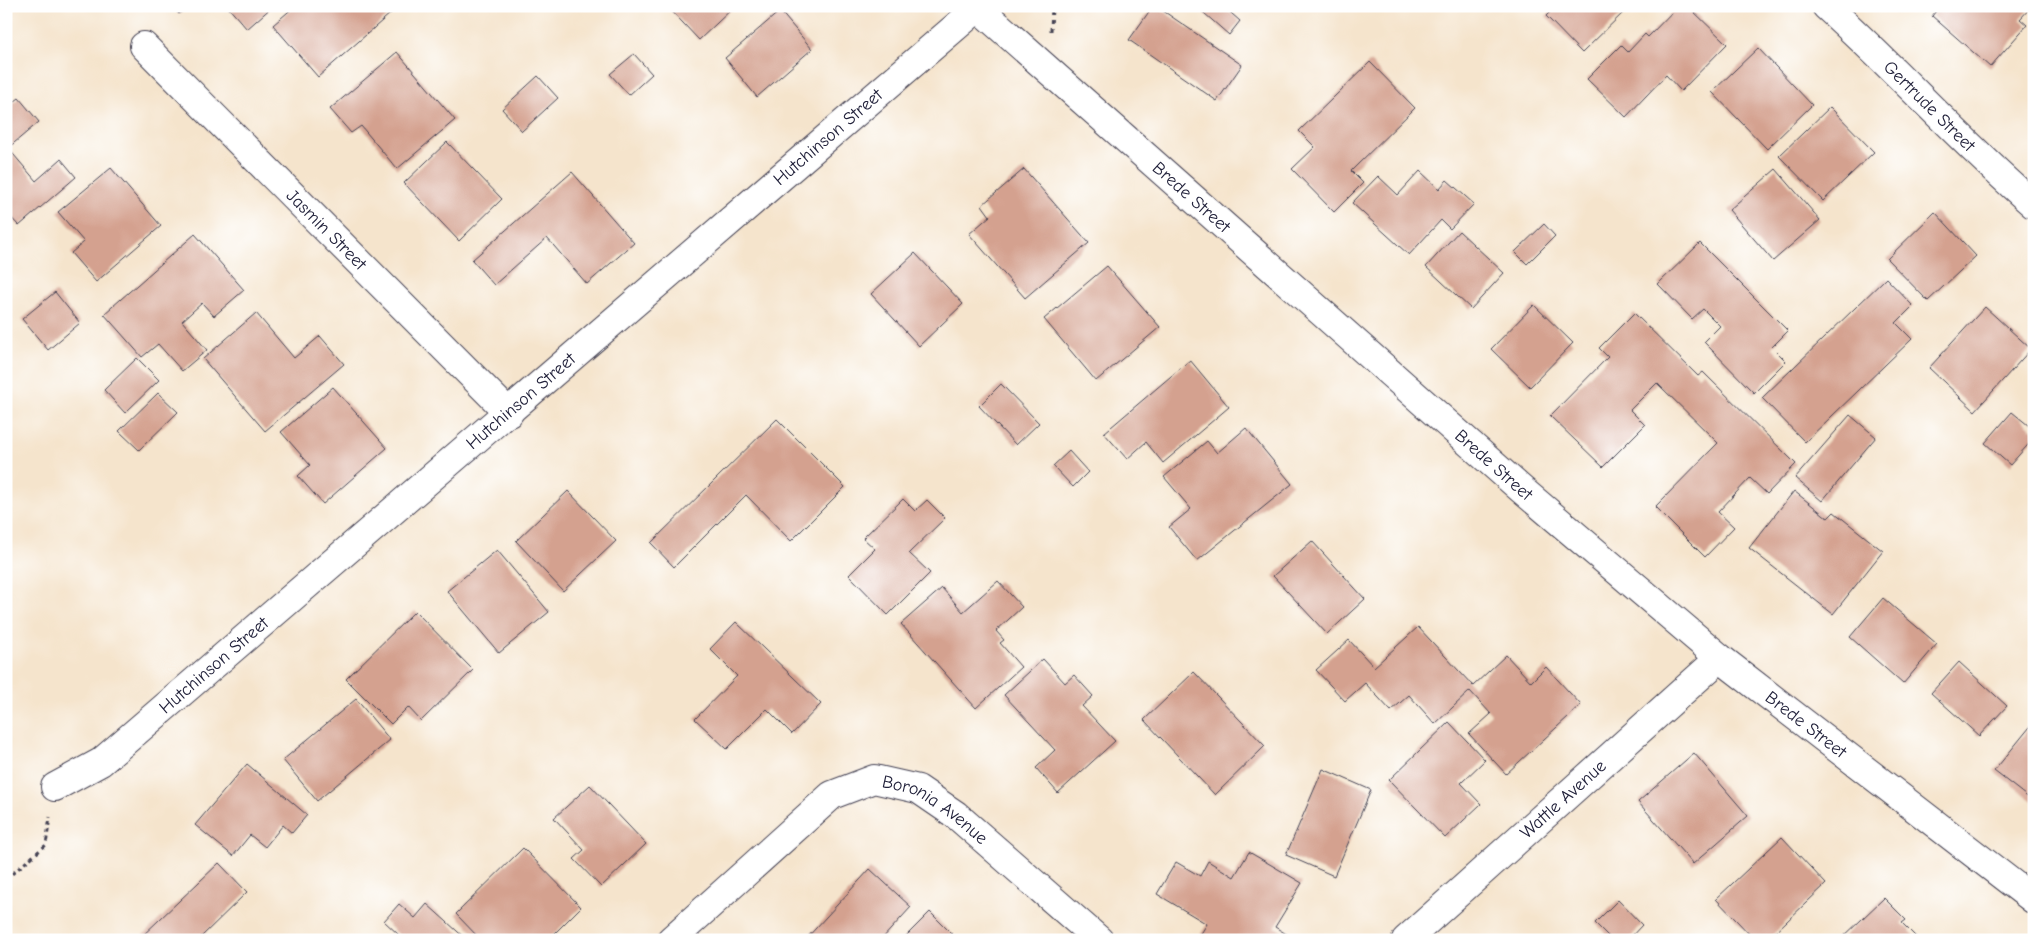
<svg xmlns="http://www.w3.org/2000/svg" width="2040" height="946" font-family="'Comic Neue',sans-serif">
<style>
.building{fill:#d4a18f}
.lines{fill:none;stroke-linecap:round;stroke-linejoin:round}
.street-casing{stroke:#423f51;stroke-width:30}
.path{stroke:#423f51;stroke-width:3;stroke-dasharray:4 4;stroke-linecap:butt}
.street{stroke:#fff;stroke-width:28}
.labels{text-anchor:middle;dominant-baseline:central;stroke-width:4.5;stroke-linejoin:round;paint-order:stroke}
.street-label{font-size:18px;fill:#22223b;stroke:#fff}
</style>
<rect width="100%" height="100%" fill="#fff"/>
<filter id="ink" filterUnits="userSpaceOnUse"><feTurbulence type="fractalNoise" baseFrequency=".02" numOctaves="2"/><feDisplacementMap in="SourceGraphic" scale="10" xChannelSelector="R" yChannelSelector="G"/><feConvolveMatrix kernelMatrix="1 2 1 2 8 2 1 2 1" color-interpolation-filters="sRGB"/></filter>
<filter id="wash" filterUnits="userSpaceOnUse"><feTurbulence type="fractalNoise" baseFrequency=".0096" numOctaves="4" result="noise"/><feDisplacementMap in="SourceGraphic" scale="20" xChannelSelector="R" yChannelSelector="G"/><feGaussianBlur stdDeviation="1.12" result="paint"/><feColorMatrix in="noise" values="0 0 0 0 0 0 0 0 0 0 0 0 0 0 0 0 0 1.4 0 .05"/><feComposite in="paint" operator="in"/></filter>
<g filter="url(#wash)">
<rect width="100%" height="100%" fill="#f5e4cc"/>
<g id="blocks">
<!-- building -->
<path class="building" d="M171,6h17l-9,8z
M227,6h46l-26,23z
M295,6h104l-81,71 -45,-52z
M667,6h68l-36,34z
M1153,6h3l86,59 -25,36 -88,-61z
M1196,6h27l17,15 -11,14z
M1556,6h74l-48,47 -36,-37z
M1678,6h10l39,38 -46,47 -15,-16 -40,42 -39,-38 34,-34 7,7 17,-18 3,3z
M1940,6h92l-12,13 7,6 -37,42 -58,-51z
M780,11l32,38 -55,48 -32,-39z
M1758,48l54,57 -45,44 -55,-57z
M397,52l58,68 -58,49 -36,-43 -10,7 -21,-24z
M634,54l18,20 -23,21 -19,-21z
M1370,62l45,46 -64,63 12,12 -29,29 -42,-43 23,-22 -16,-16z
M538,76l20,22 -36,33 -20,-22z
M19,98l20,24 -31,26 28,33 25,-22 15,18 -57,49 -13,-14v-104z
M1830,107l44,45 -51,49 -44,-45z
M447,142l55,57 -43,42 -55,-58z
M111,168l50,58 -65,56 -25,-29 13,-11 -26,-30z
M1024,169l65,74 -64,55 -56,-64 21,-18 -8,-11z
M1776,169l44,51 -47,41 -44,-51z
M1420,171l19,18 8,-9 27,24 -24,25 -9,-9 -32,35 -57,-52 26,-27 20,19z
M572,172l62,71 -47,41 -40,-46 -53,47 -22,-25z
M1935,212l41,44 -48,45 -41,-42z
M1544,224l11,12 -28,28 -12,-12z
M1459,231l45,42 -33,36 -45,-42z
M195,234l49,56 -30,26 -12,-13 -20,18 25,29 -25,21 -24,-27 -16,13 -38,-43z
M1700,243l88,88 -16,16 14,14 -32,32 -50,-51 16,-16 -17,-17 -11,10 -34,-35z
M915,253l48,51 -44,42 -48,-52z
M1107,266l53,61 -64,54 -52,-62z
M1886,278l27,28 -17,17 16,16 -107,103 -43,-44z
M55,292l25,31 -32,27 -26,-31z
M1534,305l39,38 -43,44 -39,-38z
M1985,307l46,42 -56,62 -46,-43z
M256,313l38,45 26,-22 24,28 -79,67 -62,-72z
M1634,313l64,63 5,-4 93,92 -29,30 -17,-16 -32,34 16,15 -29,30 -50,-50 63,-64 -61,-60 -27,27 15,15 -42,42 -53,-51 58,-59 -9,-9z
M137,358l22,22 -34,33 -21,-23z
M1190,360l39,47 -66,56 -17,-21 -19,17 -23,-26z
M1001,384l38,39 -23,22 -37,-39z
M333,387l54,61 -64,56 -25,-28 12,-11 -29,-33z
M158,393l20,19 -39,38 -20,-19z
M2012,412l22,18v8l-24,27 -25,-22z
M1850,415l26,22 -54,64 -27,-23z
M777,419l68,68 -54,54 -45,-46 -72,72 -23,-24z
M1246,428l46,56 -95,77 -28,-34 22,-18 -27,-32 43,-36 10,12z
M1069,451l19,21 -15,15 -20,-21z
M568,491l48,50 -53,50 -47,-50z
M1794,491l34,27 6,-6 49,39 -50,63 -84,-66z
M903,499l12,12 12,-11 18,18 -36,35 21,20 -42,42 -39,-40 26,-26 -12,-11z
M1312,541l53,58 -38,35 -54,-58z
M497,550l52,62 -50,41 -52,-62z
M998,581l24,26 -26,24 8,9 -4,3 21,24 -45,41 -75,-84 41,-36 21,24z
M1883,598l54,46 -34,40 -53,-47z
M415,611l58,59 -52,51 -13,-14 -17,17 -45,-45z
M736,622l85,82 -29,30 -25,-25 -40,40 -32,-30 42,-43 -27,-27z
M1418,627l55,59 33,-31 25,27 15,-15 35,38 -75,69 -37,-40 22,-20 -21,-23 -35,33 -26,-29 -18,16 -26,-28 -20,18 -29,-31 33,-30 25,27z
M1043,659l22,24 9,-8 19,21 -11,10 33,35 -57,52 -22,-25 19,-18 -51,-55z
M1959,662l48,44 -28,30 -48,-43z
M1194,672l71,74 -50,49 -71,-75z
M356,699l34,41 -73,61 -34,-41z
M1449,722l36,38 -24,23 20,21 -36,34 -56,-58z
M2034,722v80l-40,-31z
M1694,753l54,63 -55,48 -55,-62z
M247,764l60,51 -15,18 -9,-8 -18,22 -15,-12 -17,21 -38,-31z
M1323,769l48,21 -37,86 -48,-21z
M590,785l56,59 -45,43 -27,-28 10,-9 -30,-32z
M1782,837l44,47 -59,56h-12l-39,-41z
M523,848l58,59 -33,33h-67l-25,-26z
M1249,852l53,31 -27,44 21,13h-99l10,-16 -50,-30 19,-32 24,14 8,-15 26,16z
M219,863l28,29 -49,48h-57l-1,-2z
M870,869l41,38 -30,33h-76z
M1884,898l22,22 -4,3 17,17h-79z
M1618,900l24,25 -14,15h-16l-17,-17z
M399,904l16,14 12,-14 40,36h-72l4,-5 -15,-14z
M930,912l28,28h-56z"/>
</g>
</g>
<g filter="url(#ink)">
<use href="#blocks" fill-opacity="0" stroke="#423f51" stroke-width="1"/>
<g class="lines">
<!-- street casing -->
<g class="street-casing">
<g id="street">
<path id="s1" d="M976,6l545,483 199,169 314,242"/>
<path id="s2" d="M1826,6c71,64 135,136 208,199"/>
<path id="s3" d="M144,46l365,367"/>
<path id="s4" d="M55,787l46,-25 879,-756"/>
<path id="s5" d="M671,940l161,-145 42,-16 44,10 38,26 143,125"/>
<path id="s6" d="M1406,940l314,-282"/>
</g>
</g>
<!-- path -->
<path class="path" d="M1051,31l1,-25
M6,879l40,-34 4,-28"/>
<!-- street -->
<use href="#street" class="street"/>
</g>
</g>
<g class="labels">
<!-- street labels -->
<g class="street-label">
<text stroke="none"><textPath href="#s2" startOffset="144">Gertrude Street</textPath></text>
<text stroke="none"><textPath href="#s4" startOffset="1011">Hutchinson Street</textPath></text>
<text stroke="none"><textPath href="#s1" startOffset="288">Brede Street</textPath></text>
<text stroke="none"><textPath href="#s3" startOffset="259">Jasmin Street</textPath></text>
<text stroke="none"><textPath href="#s4" startOffset="606">Hutchinson Street</textPath></text>
<text stroke="none"><textPath href="#s1" startOffset="692">Brede Street</textPath></text>
<text stroke="none"><textPath href="#s4" startOffset="201">Hutchinson Street</textPath></text>
<text stroke="none"><textPath href="#s1" startOffset="1098">Brede Street</textPath></text>
<text stroke="none"><textPath href="#s6" startOffset="211">Wattle Avenue</textPath></text>
<text stroke="none"><textPath href="#s5" startOffset="331">Boronia Avenue</textPath></text>
</g>
</g>
<!-- margin -->
<rect width="2040" height="946" fill="none" stroke="#fff" stroke-width="25"/>
</svg>
